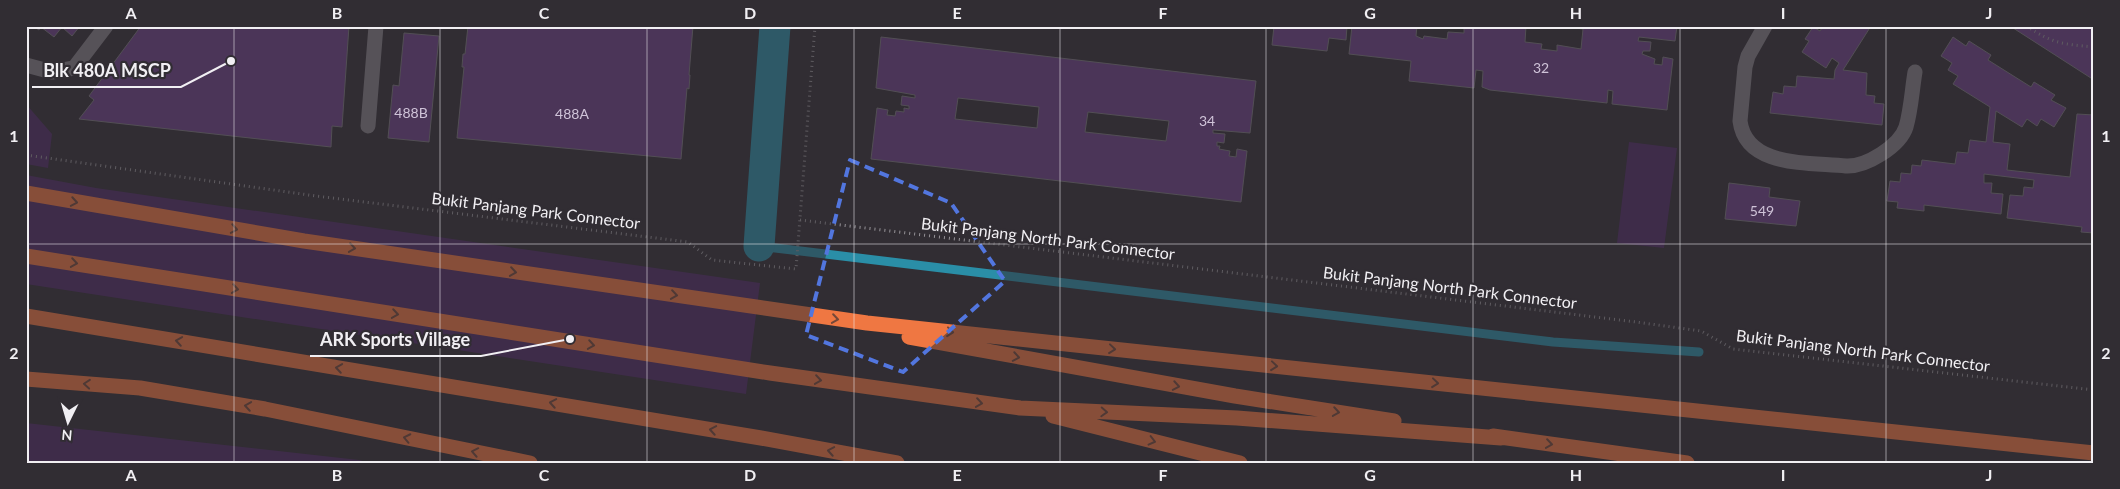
<svg xmlns="http://www.w3.org/2000/svg" width="2120" height="489" font-family="Lato,sans-serif">
<style>
.green{fill:#4e2b64}
.lines{fill:none;stroke-linecap:round;stroke-linejoin:round}
.stream{stroke:#2a8ea7;stroke-width:9}
.canal{stroke:#2a8ea7;stroke-width:31}
.building{fill:#6a3f86;stroke:#7a767d;fill-rule:evenodd}
.path{stroke:#969398;stroke-width:3;stroke-dasharray:1 4;stroke-linecap:butt}
.lane{stroke:#837f86;stroke-width:15}
.highway{stroke:#ef7742;stroke-width:15}
.oneway{stroke:#744738}
.marked{fill:none;stroke:#5276df;stroke-width:4;stroke-dasharray:10 6;stroke-linejoin:round}
.grid{fill:none;stroke:#f1eff3;stroke-width:1;stroke-opacity:0.55}
.labels{text-anchor:middle;dominant-baseline:central;stroke-width:4.5;stroke-linejoin:round;paint-order:stroke}
.number-label{font-size:14px;fill:#cfc3d8}
.street-label{font-size:16px;fill:#f1eff3;stroke:#312d33}
.leader{fill:none;stroke:#f1eff3;stroke-width:2}
.callout-dot{fill:#f1eff3;stroke:#312d33;stroke-width:2}
.callout-label{font-size:18px;text-anchor:middle;font-weight:bold;fill:#f1eff3;stroke:#312d33;stroke-width:4.5;stroke-linejoin:round;paint-order:stroke}
.neatline{fill:none;stroke:#f1eff3;stroke-width:2}
.grid-label{font-size:16px;text-anchor:middle;font-weight:bold;fill:#f1eff3}
</style>
<rect width="100%" height="100%" fill="#312d33"/>
<!-- green -->
<path class="green" d="M26,104l26,30 -4,34 -22,-4z
M1629,142l48,6 -13,100 -47,-5z
M26,175l70,13 664,95 -14,111 -720,-110z
M26,423l333,37 11,3h-344z"/>
<g class="lines">
<!-- stream -->
<path class="stream" d="M759,246l794,96 146,10"/>
<!-- canal -->
<path class="canal" d="M759,246l16,-220"/>
</g>
<!-- building -->
<path class="building" d="M33,26h47l-8,10 -10,-9 -8,10 -13,-10 -2,3z
M141,26h208l-7,101 -10,-1 -1,21 -252,-28 15,-19 -5,-4z
M468,26h225l-4,49h1l-1,14 -2,-1 -6,71 -224,-21 7,-71h-2l1,-13h2z
M1274,26h73l-1,14 -17,-2 -2,13 -55,-6z
M1352,26h65l-1,10 7,3 1,-3 23,3 1,-7 16,1v-7h62l-1,16 17,2 -1,5 16,2v-6l24,4 2,-20 -23,-3h117l-2,15 -36,-4 -1,4 13,1 -1,9h-7l-1,3 13,5 -1,5 8,1 1,-8 10,2 -6,51 -55,-6 1,-13 -5,-1 -1,13 -117,-13 -8,-3 1,-16 -7,-1 -2,18 -65,-7 2,-20 -62,-7z
M1823,26h48l-28,44 24,3 -1,22 9,1 -1,7 10,1 -2,21 -112,-12 3,-21 10,2 1,-8 12,1 1,-11 37,3 1,-9 4,-7 -7,-5 -6,10 -24,-16 7,-11 -4,-2 8,-12 7,4z
M2010,26h84v54z
M404,33l35,3 -10,106 -41,-4 5,-53 6,1z
M881,37l375,44 -6,52 -37,-3v3l12,1 -1,9 -7,-1v4h3l-1,3 11,2 -1,5 7,1 1,-8 10,2 -6,51 -370,-43 6,-51 11,2 -1,5 8,1 1,-5 8,1v-4l5,1v-3l-8,-1 1,-9 13,2v-3l-39,-7zM958,98l81,9 -2,21 -82,-9zM1088,112l81,9 -3,20 -81,-9z
M1953,37l13,9 3,-5 22,14 -3,5 43,27 3,-5 21,13 -4,5 15,8 -12,19 -13,-8 -4,7 -10,-7 -5,8 -26,-16 -3,31 17,2 -3,26 63,7 7,-63 17,1v118l-13,-1 1,-5 -75,-9 3,-23 13,1 1,-9 9,1 1,-8 -50,-6v9h8l-1,10 12,1 -2,20 -77,-9v6l-27,-3 1,-6 -11,-1 3,-20 10,1 1,-9 10,1 1,-9 9,1 1,-6 33,4 2,-12 11,1 2,-13 16,2 4,-35 -37,-23 5,-8 -10,-6 4,-7 -11,-7z
M1729,183l41,5 -1,9 31,4 -4,25 -71,-7z"/>
<g class="lines">
<!-- path -->
<path class="path" d="M2026,26c28,18 36,18 68,21
M26,155l290,41 372,46 24,18 84,9 19,-243
M800,220l836,102 65,9 32,18 361,41"/>
<!-- lane -->
<path class="lane" d="M1765,26l-17,30 -3,11 -5,54c6,47 70,41 106,45 20,1 54,-20 60,-39 5,-17 6,-37 9,-55
M26,65l26,7 22,-4 32,-42
M368,126l8,-100"/>
<!-- highway -->
<path class="highway" d="M26,193l278,48 563,82 1227,130
M26,256l744,117 250,35 217,10 264,20
M26,316l735,122 136,25
M909,337l326,59 159,25
M26,379l114,9 125,21 265,54
M1053,416l187,47
M1493,436l194,27"/>
</g>
<!-- one-way arrows -->
<defs><path id="oneway-chevron" d="M-2-3.5L2.5 0L-2 3.5" fill="none" stroke-width="1.6" stroke-linecap="round" stroke-linejoin="round" transform="scale(1.25)"/></defs>
<g class="oneway">
<use href="#oneway-chevron" transform="translate(74 202) rotate(10)"/>
<use href="#oneway-chevron" transform="translate(234 229) rotate(10)"/>
<use href="#oneway-chevron" transform="translate(352 248) rotate(8)"/>
<use href="#oneway-chevron" transform="translate(74 263) rotate(9)"/>
<use href="#oneway-chevron" transform="translate(513 272) rotate(8)"/>
<use href="#oneway-chevron" transform="translate(235 289) rotate(9)"/>
<use href="#oneway-chevron" transform="translate(674 295) rotate(8)"/>
<use href="#oneway-chevron" transform="translate(395 314) rotate(9)"/>
<use href="#oneway-chevron" transform="translate(835 319) rotate(8)"/>
<use href="#oneway-chevron" transform="translate(950 332) rotate(6)"/>
<use href="#oneway-chevron" transform="translate(179 341) rotate(-171)"/>
<use href="#oneway-chevron" transform="translate(591 345) rotate(9)"/>
<use href="#oneway-chevron" transform="translate(1112 349) rotate(6)"/>
<use href="#oneway-chevron" transform="translate(1016 357) rotate(10)"/>
<use href="#oneway-chevron" transform="translate(1274 366) rotate(6)"/>
<use href="#oneway-chevron" transform="translate(339 368) rotate(-171)"/>
<use href="#oneway-chevron" transform="translate(818 380) rotate(8)"/>
<use href="#oneway-chevron" transform="translate(1435 383) rotate(6)"/>
<use href="#oneway-chevron" transform="translate(87 384) rotate(-175)"/>
<use href="#oneway-chevron" transform="translate(1176 386) rotate(10)"/>
<use href="#oneway-chevron" transform="translate(553 403) rotate(-170)"/>
<use href="#oneway-chevron" transform="translate(979 403) rotate(8)"/>
<use href="#oneway-chevron" transform="translate(248 406) rotate(-171)"/>
<use href="#oneway-chevron" transform="translate(1104 412) rotate(3)"/>
<use href="#oneway-chevron" transform="translate(1336 412) rotate(9)"/>
<use href="#oneway-chevron" transform="translate(713 430) rotate(-170)"/>
<use href="#oneway-chevron" transform="translate(407 438) rotate(-168)"/>
<use href="#oneway-chevron" transform="translate(1152 441) rotate(14)"/>
<use href="#oneway-chevron" transform="translate(1549 444) rotate(8)"/>
<use href="#oneway-chevron" transform="translate(831 451) rotate(-170)"/>
<use href="#oneway-chevron" transform="translate(475 452) rotate(-169)"/>
</g>
<!-- marked area -->
<path d="M0 0H2120V489H0ZM850,160l101,43 54,78 -102,91 -97,-37z" fill="#312d33" fill-opacity=".55" fill-rule="evenodd"/>
<path class="marked" d="M850,160l101,43 54,78 -102,91 -97,-37z"/>
<!-- grid -->
<path class="grid" d="M234,26v437M440,26v437M647,26v437M854,26v437M1060,26v437M1266,26v437M1473,26v437M1680,26v437M1886,26v437M26,244h2068"/>
<g class="labels">
<!-- number labels -->
<g class="number-label">
<text x="1541" y="67">32</text>
<text x="411" y="112">488B</text>
<text x="572" y="113">488A</text>
<text x="1207" y="120">34</text>
<text x="1762" y="210">549</text>
</g>
<!-- street labels -->
<g class="street-label">
<text transform="translate(536 210) rotate(7)">Bukit Panjang Park Connector</text>
<text transform="translate(1048 238) rotate(7)">Bukit Panjang North Park Connector</text>
<text transform="translate(1450 287) rotate(7)">Bukit Panjang North Park Connector</text>
<text transform="translate(1863 350) rotate(7)">Bukit Panjang North Park Connector</text>
</g>
</g>
<!-- callouts -->
<path class="leader" d="M231 61L181 87H32M570 339L481 356H310"/>
<g class="callout-dot">
<circle cx="231" cy="61" r="5"/>
<circle cx="570" cy="339" r="5"/>
</g>
<g class="callout-label">
<text x="107" y="77">Blk 480A MSCP</text>
<text x="395" y="346">ARK Sports Village</text>
</g>
<!-- border -->
<rect width="2120" height="489" fill="none" stroke="#312d33" stroke-width="55"/>
<!-- north arrow -->
<g transform="translate(68 422) rotate(185)" stroke="#312d33" stroke-width="4" paint-order="stroke">
<path d="M0-4L9 19L0 12L-9 19Z" fill="#f1eff3"/>
<text y="-8" font-size="14" font-weight="bold" text-anchor="middle" fill="#f1eff3">N</text>
</g>
<rect x="28" y="28" width="2064" height="434" class="neatline"/>
<g class="grid-label">
<text x="131" y="19">A</text>
<text x="337" y="19">B</text>
<text x="544" y="19">C</text>
<text x="750" y="19">D</text>
<text x="957" y="19">E</text>
<text x="1163" y="19">F</text>
<text x="1370" y="19">G</text>
<text x="1576" y="19">H</text>
<text x="1783" y="19">I</text>
<text x="1989" y="19">J</text>
<text x="14" y="142">1</text>
<text x="2106" y="142">1</text>
<text x="14" y="359">2</text>
<text x="2106" y="359">2</text>
<text x="131" y="481">A</text>
<text x="337" y="481">B</text>
<text x="544" y="481">C</text>
<text x="750" y="481">D</text>
<text x="957" y="481">E</text>
<text x="1163" y="481">F</text>
<text x="1370" y="481">G</text>
<text x="1576" y="481">H</text>
<text x="1783" y="481">I</text>
<text x="1989" y="481">J</text>
</g>
</svg>
